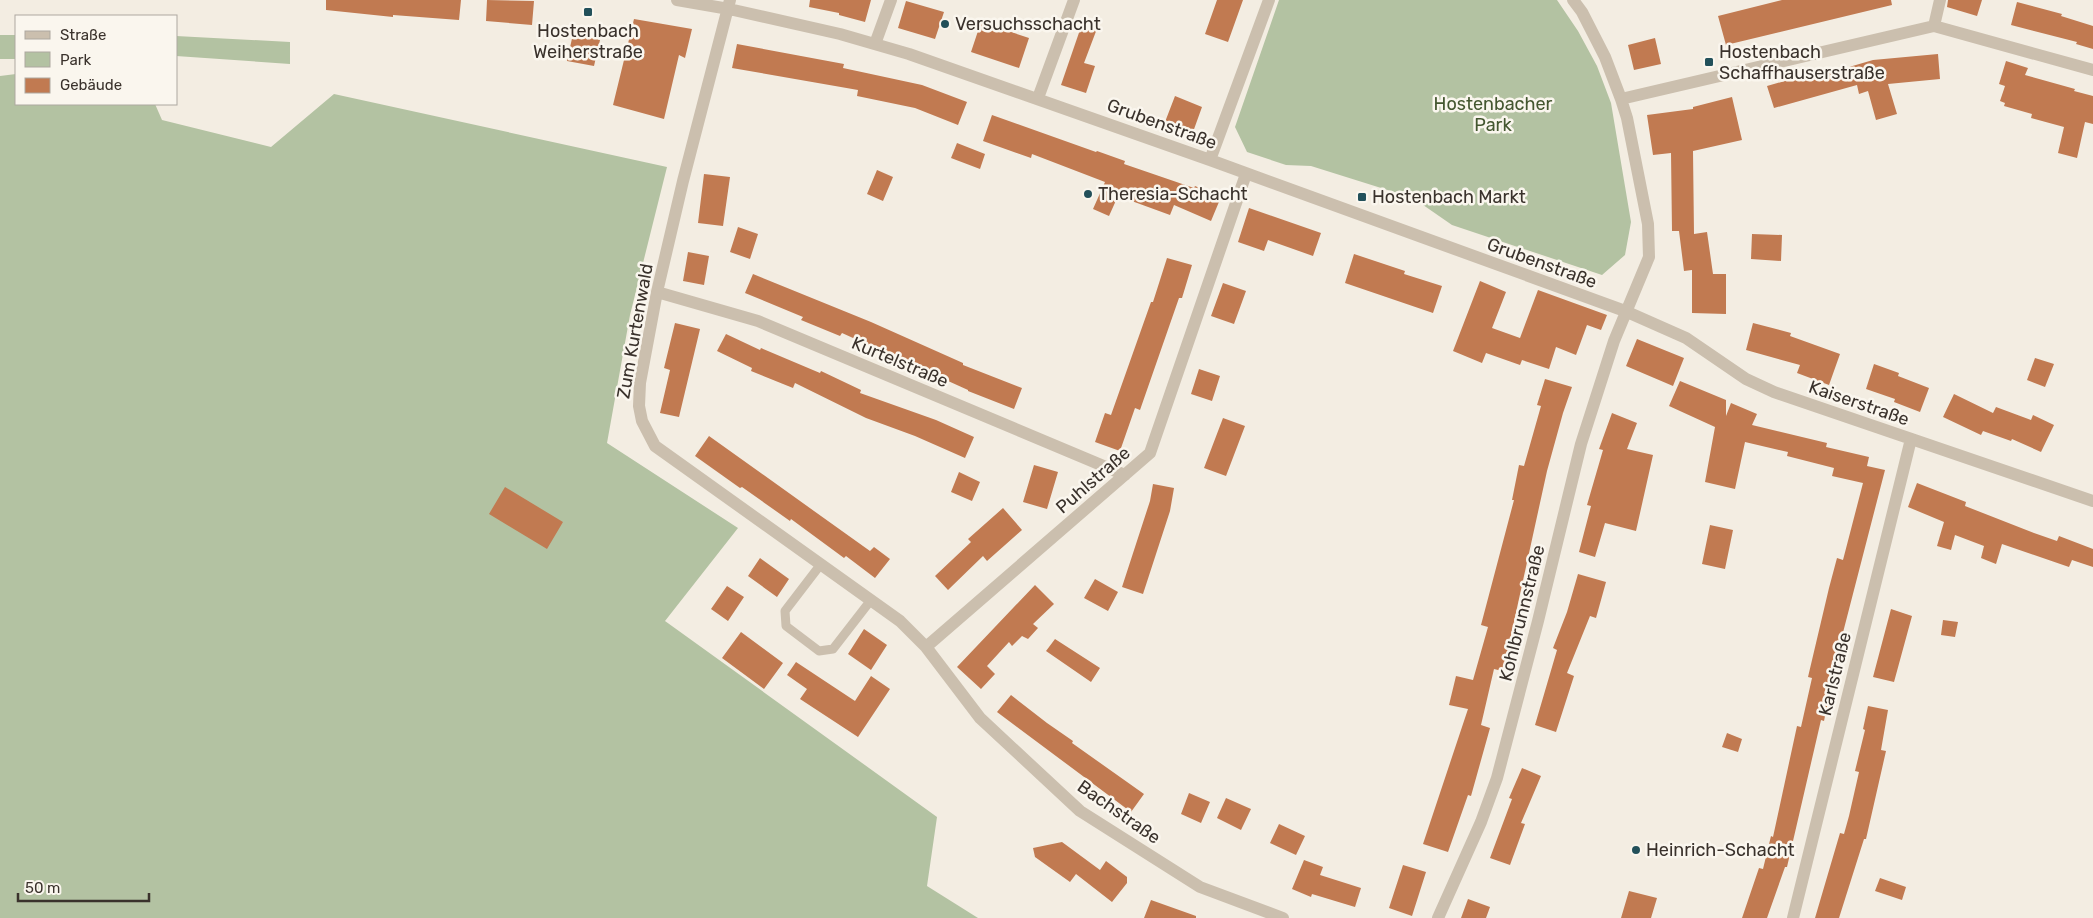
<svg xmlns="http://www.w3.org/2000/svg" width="2093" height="918" font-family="Rubik,sans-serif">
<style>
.green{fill:#b3c2a2}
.building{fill:#c17a51}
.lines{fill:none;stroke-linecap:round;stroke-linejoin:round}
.service{stroke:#cbbfae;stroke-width:9}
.minor{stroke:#cbbfae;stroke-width:12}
.poi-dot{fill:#22505a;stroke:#faf6ee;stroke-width:2}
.labels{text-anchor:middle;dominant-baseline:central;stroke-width:5;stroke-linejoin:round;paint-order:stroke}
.poi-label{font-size:18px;fill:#3a322c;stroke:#faf6ee;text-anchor:start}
.park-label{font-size:18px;fill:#445730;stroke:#faf6ee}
.street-label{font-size:18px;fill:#3a322c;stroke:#faf6ee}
</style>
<rect width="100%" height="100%" fill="#f3ede2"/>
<!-- green -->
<path class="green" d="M1279,0h278l21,31 19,35 14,37 20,119 -6,33 -23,20 -150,-50 -39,-27 -102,-32 -25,-1 -39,-13 -12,-25z
M0,35h16v24h-16z
M176,36l114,6v22l-114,-8z
M16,74v30h139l7,16 109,27 63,-53 333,73 -37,148 -23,128 131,85 -73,93 272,196 -10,69 51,32h-978v-842z"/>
<!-- building -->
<path class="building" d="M326,0h135l-2,20 -66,-5v2l-67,-7z
M487,0l47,1 -2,24 -46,-4z
M810,0h61l-6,22 -26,-7v-2l-30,-6z
M1217,0h26l-15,42 -23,-8z
M1782,0h109l1,5 -166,40 -8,-29z
M1948,0h34l-5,16 -30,-9z
M906,1l38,11 -9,27 -37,-11z
M2017,2l45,12 -1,2 32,10v23l-17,-5 1,-2 -66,-17z
M634,19l58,10 -7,29 -6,-3 -15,64 -51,-14z
M1083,21l15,5 -14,37 11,3 -9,27 -25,-8z
M981,22l48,16 -10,30 -48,-16z
M573,34l27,6 -6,26 -27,-5z
M1655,38l6,26 -27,6 -6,-25z
M737,44l107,20 -1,4 79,17 45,17 -9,23 -43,-17 -58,-12 1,-6 -126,-22z
M1938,54l2,25 -52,5 9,30 -21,6 -8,-29 -9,3 -2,-9 -83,23 -7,-22 39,-11 2,4 65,-19z
M2006,61l22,7 -3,7 50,14 -1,2 19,5v28l-8,-2 -8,36 -19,-5 6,-26 -33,-9 1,-4 -28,-8 1,-3 -5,-2 5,-15 -6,-2z
M1175,96l27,11 -9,25 -28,-10z
M1732,97l10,43 -49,11 1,83 13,-2 6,42h13v40l-34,-1v-43l-8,1 -5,-40h-7l-1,-78 -18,2 -6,-40 46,-6v-2z
M992,115l104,37 1,-1 28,10 -1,3 70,24 1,-2 26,11 -10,24 -37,-16 -4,10 -52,-19 -9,20 -16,-7 12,-27 -73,-28 -1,4 -48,-17z
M957,143l28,11 -5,15 -29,-11z
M877,170l16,7 -10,24 -16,-7z
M704,174l26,3 -7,49 -25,-3z
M1249,208l72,25 -8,23 -45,-16 -4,11 -26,-9z
M738,227l20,7 -8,25 -20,-7z
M1752,234l30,1 -1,26 -30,-2z
M688,252l21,4 -5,29 -21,-4z
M1354,254l51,17 -1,3 38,12 -9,27 -88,-30z
M1167,258l25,7 -10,33h-3l-39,112 -5,-2 -15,43 -25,-9 10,-29 6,2 40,-113h2z
M753,274l118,48 92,41v2l59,23 -8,21 -46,-18v-1l-126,-57 -2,3 -39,-16 2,-3 -58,-24z
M1480,281l26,11 -14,36 28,10 18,-48 69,25 -6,15 -14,-5 -11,30 -20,-8 -7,22 -27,-9 -2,5 -34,-12 -4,10 -29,-12z
M1223,283l23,8 -12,33 -23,-8z
M675,323l25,6 -21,88 -19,-4 10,-43 -6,-2z
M1753,323l38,10 -1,3 50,18 -11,31 -32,-12 3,-8 -54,-15z
M726,334l34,16 1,-2 59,25 1,-2 40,19 -1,3 76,27 38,17 -9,21 -50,-22 -49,-18 -71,-35 -2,5 -42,-17 1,-3 -35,-17z
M1637,339l47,19 -11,28 -47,-20z
M2035,358l19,6 -9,23 -18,-7z
M1874,364l25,9 -1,3 31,12 -9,24 -26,-10 1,-3 -29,-10z
M1199,369l21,7 -8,25 -21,-7z
M1545,379l27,8 -9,26 -16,58 -39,178 -6,22 -8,-2 -13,56 9,3 -19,68 -3,-1 -20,57 -25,-8 45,-135 -19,-4 7,-29 17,4 15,-53 -7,-2 33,-125h-2l7,-35 5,1 17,-60 -4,-1z
M1680,381l46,19v16l5,-13 26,11 -5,11 75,18 -1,4 43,10 -2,9 18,4 -46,178 -15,73 -3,-1 -34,147h-2l-18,51h-25l17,-50 4,1 8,-33 2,1 24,-111 4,1 11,-49 -4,-1 21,-89 8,-30 6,2 20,-77 -31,-7 2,-8 -47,-12 1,-4 -43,-10 -10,47 -30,-7 10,-55 -46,-21z
M1954,394l39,19 3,-6 35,13 2,-5 21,10 -13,27 -29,-13 -1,2 -28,-10 -2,4 -38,-18z
M1612,413l25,10 -10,26 26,6 -17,76 -31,-8 -10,34 -16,-5 12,-46 -4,-1 16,-55 -4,-1z
M1223,418l22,8 -19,50 -22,-8z
M709,436l161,115 4,-4 16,12 -15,19 -29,-22 -2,2 -53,-39 -1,2 -48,-34 -2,1 -45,-32z
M1034,465l24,7 -11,37 -24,-7z
M959,472l21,10 -8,19 -21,-9z
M1917,483l49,19 -1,4 69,27 23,8 2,-5 34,13v18l-21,-7 -3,7 -67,-23 -6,20 -15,-6 3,-12 -29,-11 -4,15 -14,-4 7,-24 -36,-15z
M1153,484l21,4 -4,23 -27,83 -21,-7 28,-86z
M505,487l58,35 -16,27 -58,-35z
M1003,508l19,22 -35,31 -4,-5 -35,34 -13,-14 36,-34 -3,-3z
M1710,525l23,5 -8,39 -23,-5z
M760,558l29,21 -12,18 -29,-21z
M1578,574l28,8 -10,36 -6,-2 -23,57 7,3 -18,56 -21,-7 22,-75 -4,-2 14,-36z
M1095,579l23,13 -10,19 -24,-13z
M1035,585l19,19 -21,20 5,4 -10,11 -6,-3 -10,10 -3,-4 -22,24 8,8 -14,15 -24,-22z
M727,586l17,11 -16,24 -17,-12z
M1891,609l21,7 -18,66 -21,-5z
M1943,620l15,2 -3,15 -14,-2z
M864,629l23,16 -16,25 -23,-16z
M741,632l42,31 -19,26 -42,-31z
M1055,639l45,29 -9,14 -45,-31z
M796,662l59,39 16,-25 19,13 -32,48 -58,-38 7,-10 -20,-14z
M1011,695l36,28 26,18 -1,2 72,51 -13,18 -134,-100z
M1868,706l20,4 -7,40 5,1 -20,88h-2l-25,79h-24l25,-85 4,1 5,-18 10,-44 -4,-1 10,-41 -2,-1z
M1727,733l15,6 -4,13 -16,-5z
M1522,768l19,8 -20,47 4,1 -15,41 -20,-7 22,-59 -3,-1z
M1189,793l21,9 -9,21 -20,-9z
M1226,798l25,11 -10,21 -24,-12z
M1279,824l26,12 -9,19 -26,-12z
M1062,842l38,28 6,-9 21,16v6l-15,19 -36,-28 -6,8 -35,-25 -2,-9z
M1304,860l19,7 -3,8 41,13 -6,19 -43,-13 -1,3 -19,-8z
M1403,865l23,7 -14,44 -23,-8z
M1880,878l26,9 -4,13 -27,-9z
M1629,891l28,7 -6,20h-30z
M1468,899l22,8 -4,11h-25z
M1151,900l45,16v2h-52z"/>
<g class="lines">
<!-- service -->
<path class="service" d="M821,564l-36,47 1,15 33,25 14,-2 38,-49"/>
<!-- minor -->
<path class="minor" d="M677,0l52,9 111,25 69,20 301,106 415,151 61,27 60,41 28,13 319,109
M730,0l-47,181 -26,111 -17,91 -1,23 3,15 13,25 245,175 26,26 54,71 100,93 120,76 83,31
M1934,26l6,-26
M875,44l16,-44
M1038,98l36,-98
M1621,99l313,-73 159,44
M1210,160l59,-160
M657,292l101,29 367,154
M926,647l224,-194 96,-279
M1438,918l43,-96 16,-44 41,-157 43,-177 33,-103 35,-84 -1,-33 -21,-106 -6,-19 -16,-42 -23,-45 -9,-12
M1793,918l118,-479"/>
</g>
<!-- markers -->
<g class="poi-dot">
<rect x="583" y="7" width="10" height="10" rx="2.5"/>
<circle cx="945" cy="24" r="5"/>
<rect x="1704" y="57" width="10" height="10" rx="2.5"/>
<circle cx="1088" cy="194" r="5"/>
<rect x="1357" y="192" width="10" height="10" rx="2.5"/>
<circle cx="1636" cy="850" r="5"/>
</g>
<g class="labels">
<!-- poi labels -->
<g class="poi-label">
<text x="955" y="24">Versuchsschacht</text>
<text x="588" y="31" text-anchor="middle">Hostenbach<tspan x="588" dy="21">Weiherstraße</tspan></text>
<text x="1719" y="52">Hostenbach<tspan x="1719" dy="21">Schaffhauserstraße</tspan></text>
<text x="1098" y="194">Theresia-Schacht</text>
<text x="1372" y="197">Hostenbach Markt</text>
<text x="1646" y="850">Heinrich-Schacht</text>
</g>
<!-- park labels -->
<g class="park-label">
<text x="1493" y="104">Hostenbacher<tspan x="1493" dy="21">Park</tspan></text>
</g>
<!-- street labels -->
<g class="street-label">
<text transform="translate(1162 124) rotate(20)">Grubenstraße</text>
<text transform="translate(1542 263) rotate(20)">Grubenstraße</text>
<text transform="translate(635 331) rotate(-80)">Zum Kurtenwald</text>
<text transform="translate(900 362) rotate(23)">Kurtelstraße</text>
<text transform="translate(1859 403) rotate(19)">Kaiserstraße</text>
<text transform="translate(1093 480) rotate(-41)">Puhlstraße</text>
<text transform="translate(1522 613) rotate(-76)">Kohlbrunnstraße</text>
<text transform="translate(1835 674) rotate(-76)">Karlstraße</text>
<text transform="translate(1119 812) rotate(35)">Bachstraße</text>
</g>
</g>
<!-- legend -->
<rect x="15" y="15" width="162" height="90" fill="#faf6ee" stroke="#ada8a0"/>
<rect x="25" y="31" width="25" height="8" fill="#cbbfae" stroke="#ada8a0"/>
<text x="60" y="40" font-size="15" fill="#3a322c">Straße</text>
<rect x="25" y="52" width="25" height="15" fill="#b3c2a2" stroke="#ada8a0"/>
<text x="60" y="65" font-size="15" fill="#3a322c">Park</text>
<rect x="25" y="78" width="25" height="15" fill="#c17a51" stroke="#ada8a0"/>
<text x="60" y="90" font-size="15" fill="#3a322c">Gebäude</text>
<!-- scale -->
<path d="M18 893v8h131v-8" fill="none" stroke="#3a322c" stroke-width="2.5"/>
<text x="25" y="893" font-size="15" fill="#3a322c" stroke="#faf6ee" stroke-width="4" paint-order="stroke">50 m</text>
</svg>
